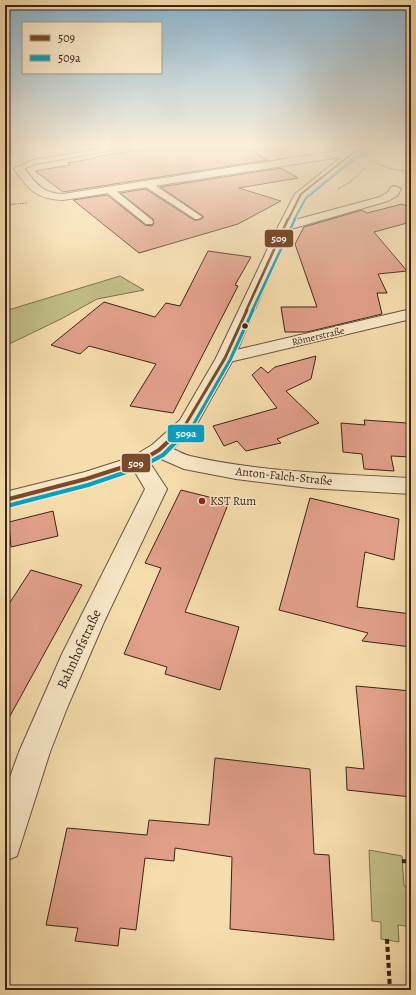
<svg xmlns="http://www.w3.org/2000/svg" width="416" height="995" font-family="Alegreya,serif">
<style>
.green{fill:#c1bf86;stroke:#7e7250}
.building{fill:#e2a08a;stroke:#3c2419}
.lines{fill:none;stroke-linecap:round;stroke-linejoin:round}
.service-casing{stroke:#6a523e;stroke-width:2}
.minor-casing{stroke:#6a523e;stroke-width:2}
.tertiary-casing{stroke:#6a523e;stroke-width:2}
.path-far1{stroke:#3c2419;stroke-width:1;stroke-dasharray:1.5 1;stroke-linecap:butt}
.path{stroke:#3c2419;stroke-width:4;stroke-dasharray:5 3;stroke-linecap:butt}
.service{fill:#f9e9c9;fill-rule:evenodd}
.minor{fill:#f9e9c9;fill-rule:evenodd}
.tertiary{fill:#f9e9c9;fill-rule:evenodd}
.bus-1-far3-casing{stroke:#f9e9c9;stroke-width:3.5}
.bus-1-far2-casing{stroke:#f9e9c9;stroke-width:4.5}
.bus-1-far1-casing{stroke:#f9e9c9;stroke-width:5.5}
.bus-1-casing{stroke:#f9e9c9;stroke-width:7}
.bus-2-far3-casing{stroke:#f9e9c9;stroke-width:3.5}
.bus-2-far2-casing{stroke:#f9e9c9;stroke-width:4.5}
.bus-2-far1-casing{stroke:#f9e9c9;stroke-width:5.5}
.bus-2-casing{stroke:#f9e9c9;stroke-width:7}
.bus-1-far3{stroke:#7a4b2a;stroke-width:2}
.bus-1-far2{stroke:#7a4b2a;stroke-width:2.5}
.bus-1-far1{stroke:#7a4b2a;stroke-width:3}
.bus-1{stroke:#7a4b2a;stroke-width:4}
.bus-2-far3{stroke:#03a2c5;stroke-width:2}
.bus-2-far2{stroke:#03a2c5;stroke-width:2.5}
.bus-2-far1{stroke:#03a2c5;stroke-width:3}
.bus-2{stroke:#03a2c5;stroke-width:4}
.bus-dot{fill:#3c2419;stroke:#f9e9c9;stroke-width:1.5}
.poi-dot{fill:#8f2418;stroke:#f9e9c9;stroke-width:1.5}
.labels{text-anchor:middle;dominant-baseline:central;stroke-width:3;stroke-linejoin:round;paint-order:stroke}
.far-street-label{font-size:10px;fill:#3c2419;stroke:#f9e9c9}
.street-label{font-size:12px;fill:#3c2419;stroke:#f9e9c9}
.poi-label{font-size:12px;fill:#3c2419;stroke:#f9e9c9;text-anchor:start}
.near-street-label{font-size:14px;fill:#3c2419;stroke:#f9e9c9}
.line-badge{stroke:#f9e9c9;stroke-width:1.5}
.badge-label{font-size:11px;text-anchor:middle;font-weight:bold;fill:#fff}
</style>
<rect width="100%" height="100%" fill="#f6ddac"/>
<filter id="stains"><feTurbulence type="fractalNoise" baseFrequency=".005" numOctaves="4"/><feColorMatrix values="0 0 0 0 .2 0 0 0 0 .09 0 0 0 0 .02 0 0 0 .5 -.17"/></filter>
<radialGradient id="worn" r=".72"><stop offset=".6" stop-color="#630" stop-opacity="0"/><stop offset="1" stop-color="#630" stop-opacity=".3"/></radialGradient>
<!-- green -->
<path class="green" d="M120,276l24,14 -47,9 -36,20 -56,27v-35z
M369,850l33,6 2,30 7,2v39l-13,-2 1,17 -18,-3v-17l-9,-1z"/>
<!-- building -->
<path class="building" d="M155,147h91l22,13 -205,32 -28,-21 35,-6 -2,-2 28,-5 -1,-1z
M281,168l17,10 -59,10 42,13 -43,23 -99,29 -66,-53 34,-5 38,30 7,1 2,-3 -1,-4 -33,-26 26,-4 48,31h4l5,-2v-2l-43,-29z
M402,204l9,4v14l-37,10 33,39 -29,3 9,19h-10l5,21 -75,18h-22l-4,-25h36l-22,-63 9,-17 58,-17 5,3z
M208,251l43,6 -16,28 3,1 -65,127 -43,-7 26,-42 -67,-18 -9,8 -29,-9 53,-43 51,15 11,-14 14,3z
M316,356l-5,23 -25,12 33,32 -42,16 4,4 -35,8 -9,-10 -13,5 -11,-20 64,-18 -25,-33 9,-8 7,6 7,-6z
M364,420l43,3 4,18v16l-20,-1 3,15 -30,-2 -2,-15 -19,-2 -2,-29 24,2z
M181,490l48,12 -44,110 54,15 -19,63 -55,-16 2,-7 -43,-13 37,-86 -16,-5z
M310,498l89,21 -5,41 -29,-8 -8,55 54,7v33l-49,-6 6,-8 -89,-23z
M53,511l5,25 -47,11 -2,-25z
M31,570l51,15 -77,140v-115z
M356,686l55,5v106l-64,-7 -1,-23 18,2z
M215,758l95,11 4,85 15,1 5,85 -104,-11 2,-72 -57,-9 -1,13 -29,-3 -9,72 -16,-2 -2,18 -43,-5 3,-13 -32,-3 21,-97 80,7 2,-15 60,5z"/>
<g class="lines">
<!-- service casing -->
<g class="service-casing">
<path id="service" d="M114,147h17l-96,17 -16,7 -4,-2 18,-9z
M333,147h11l13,5 -3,2z
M143,181h6l53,36 -4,2h-3l-52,-34z
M105,187h6l41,33 1,2 -1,2h-6l-41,-33z"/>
</g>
<!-- minor casing -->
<g class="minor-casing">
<path id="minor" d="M361,147h17l-2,2 -22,6 -291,45c-27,-1 -34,-10 -49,-31l5,-3 4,1c13,16 18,26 40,27z
M395,186l6,3 -4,7 -9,5 -104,30 -4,-1 -2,-3 2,-3 100,-27 8,-5 3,-5z
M411,309v10l-186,44 -6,-1 -3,-4 3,-4z
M159,443c11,3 20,10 31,13 70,16 149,18 221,22v16l-102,-6 -73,-9 -52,-10 -32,-14 -3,-5 3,-5z
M139,455l7,2 21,32 -63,133 -37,86 -17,44 -33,104 -12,5v-70l14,-39 43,-98 83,-165 -16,-27 3,-5z"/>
</g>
<!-- tertiary casing -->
<g class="tertiary-casing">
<path id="tertiary" d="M346,147h10l3,5 -53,44 -16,31 -56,131 -40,71 -28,26 -20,12 -60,20 -81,21v-16l80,-20 47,-15 20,-12 28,-25 36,-62 62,-131 17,-33 54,-43z"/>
</g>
<!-- path-far1 -->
<path class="path-far1" d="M12,147l1,9
M375,163l17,6 19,3
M338,189l12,-7 16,-15
M5,205l22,-2"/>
<!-- path -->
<path class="path" d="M402,861l9,1
M387,939l3,51"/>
<!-- service -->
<use href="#service" class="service"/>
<!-- minor -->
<use href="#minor" class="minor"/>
<!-- tertiary -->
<use href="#tertiary" class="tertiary"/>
<!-- bus-1-far3 casing -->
<g class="bus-1-far3-casing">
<path id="bus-1-far3" d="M288,220l13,-26 53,-42 18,-5"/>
</g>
<!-- bus-1-far2 casing -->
<g class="bus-1-far2-casing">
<path id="bus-1-far2" d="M246,311l42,-92"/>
</g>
<!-- bus-1-far1 casing -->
<g class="bus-1-far1-casing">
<path id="bus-1-far1" d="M184,427l41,-69 22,-48"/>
</g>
<!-- bus-1 casing -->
<g class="bus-1-casing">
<path id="bus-1" d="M5,500l81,-21 53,-17 20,-12 26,-24"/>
</g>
<!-- bus-2-far3 casing -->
<g class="bus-2-far3-casing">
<path id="bus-2-far3" d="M294,220l12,-22 51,-41 18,-4"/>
</g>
<!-- bus-2-far2 casing -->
<g class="bus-2-far2-casing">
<path id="bus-2-far2" d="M252,311l43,-92"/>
</g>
<!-- bus-2-far1 casing -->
<g class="bus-2-far1-casing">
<path id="bus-2-far1" d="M192,427l38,-67 23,-50"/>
</g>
<!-- bus-2 casing -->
<g class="bus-2-casing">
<path id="bus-2" d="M7,506l81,-21 53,-18 22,-12 29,-29"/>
</g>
<!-- bus-1-far3 -->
<use href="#bus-1-far3" class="bus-1-far3"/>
<!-- bus-1-far2 -->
<use href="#bus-1-far2" class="bus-1-far2"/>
<!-- bus-1-far1 -->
<use href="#bus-1-far1" class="bus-1-far1"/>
<!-- bus-1 -->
<use href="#bus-1" class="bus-1"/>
<!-- bus-2-far3 -->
<use href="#bus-2-far3" class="bus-2-far3"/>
<!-- bus-2-far2 -->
<use href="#bus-2-far2" class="bus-2-far2"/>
<!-- bus-2-far1 -->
<use href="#bus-2-far1" class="bus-2-far1"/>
<!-- bus-2 -->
<use href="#bus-2" class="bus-2"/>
</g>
<!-- sky -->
<linearGradient id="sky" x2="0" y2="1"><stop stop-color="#8ab6d2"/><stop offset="0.51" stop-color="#fbf0da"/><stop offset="1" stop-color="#fbf0da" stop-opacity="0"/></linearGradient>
<rect width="416" height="287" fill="url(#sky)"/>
<!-- markers -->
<circle class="bus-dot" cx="245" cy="326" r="3.5"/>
<circle class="poi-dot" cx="202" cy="501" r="4"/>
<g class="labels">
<!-- far-street labels -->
<g class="far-street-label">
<text transform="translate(318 336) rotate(-13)">Römerstraße</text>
</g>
<!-- street labels -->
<g class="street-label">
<text transform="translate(284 476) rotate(6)">Anton-Falch-Straße</text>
</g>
<!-- poi labels -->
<g class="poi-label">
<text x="210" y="501">KST Rum</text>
</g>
<!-- near-street labels -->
<g class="near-street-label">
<text transform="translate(79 649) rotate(-65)">Bahnhofstraße</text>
</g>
</g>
<g class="line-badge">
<rect x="264" y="229" width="30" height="19" rx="4" fill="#7a4b2a"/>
<rect x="167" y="424" width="38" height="19" rx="4" fill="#03a2c5"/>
<rect x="121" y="453" width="30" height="20" rx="4" fill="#7a4b2a"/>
</g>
<g class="badge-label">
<text x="279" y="242">509</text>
<text x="186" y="437">509a</text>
<text x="136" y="467">509</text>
</g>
<!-- margin -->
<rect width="416" height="995" fill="none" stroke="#f6ddac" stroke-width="20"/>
<rect x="6" y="6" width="404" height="983" fill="none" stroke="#3c2419" stroke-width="2"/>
<rect x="10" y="10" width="396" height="975" fill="none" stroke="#3c2419"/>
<!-- legend -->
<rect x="22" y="22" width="140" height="52" fill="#f9e9c9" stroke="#ad9a83"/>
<rect x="30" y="35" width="20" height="6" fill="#7a4b2a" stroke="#ad9a83"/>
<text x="58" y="42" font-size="12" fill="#3c2419">509</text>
<rect x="30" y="55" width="20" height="6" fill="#03a2c5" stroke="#ad9a83"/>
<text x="58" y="62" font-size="12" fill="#3c2419">509a</text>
<rect width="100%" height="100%" filter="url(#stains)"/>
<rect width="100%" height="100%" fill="url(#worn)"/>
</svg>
